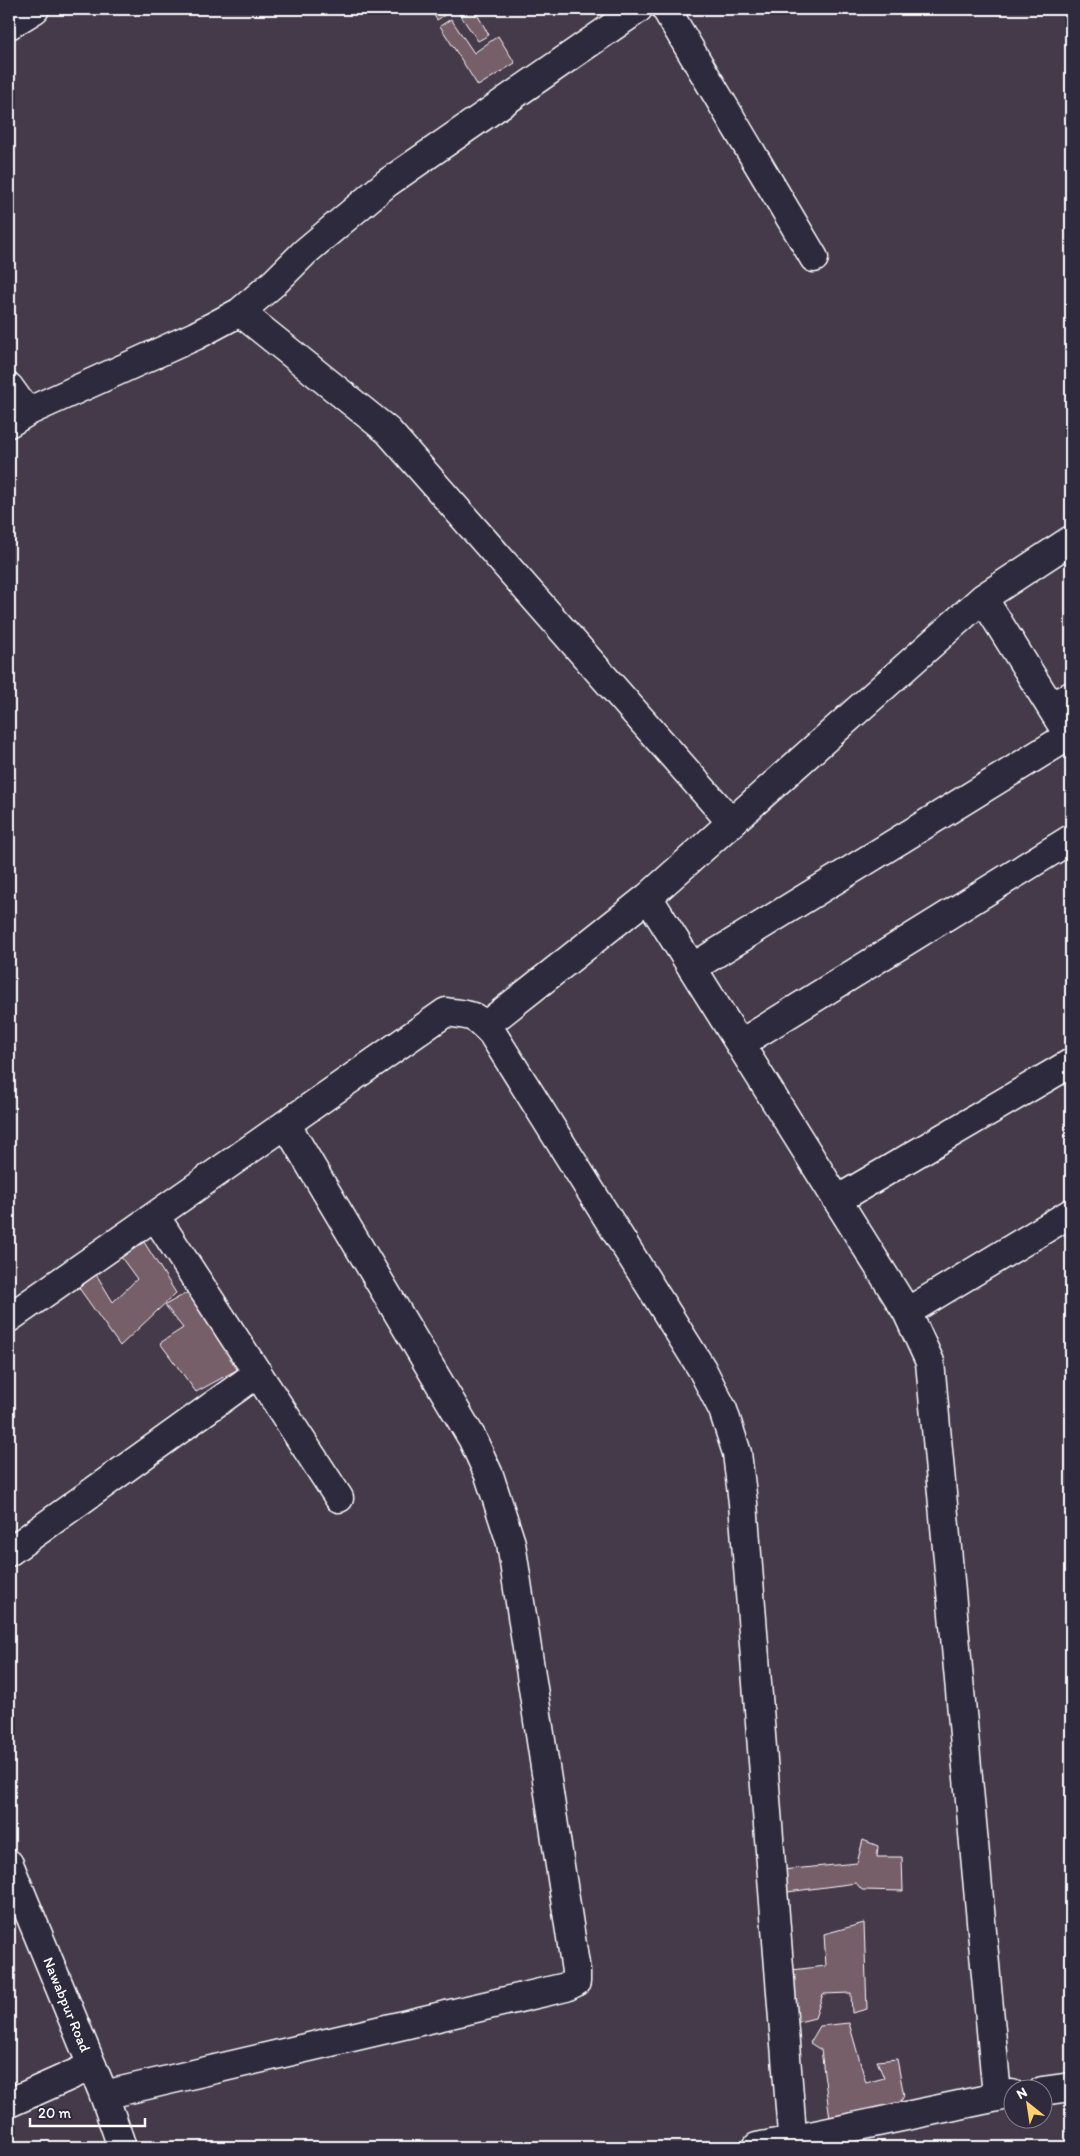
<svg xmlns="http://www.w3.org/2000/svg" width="1080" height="2156" font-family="Itim,sans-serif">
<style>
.building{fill:#765e68;stroke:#fff}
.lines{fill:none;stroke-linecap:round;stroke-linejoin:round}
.street-casing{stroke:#fff;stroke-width:31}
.secondary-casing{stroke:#fff;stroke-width:31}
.street{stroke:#2f2a3d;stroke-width:28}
.secondary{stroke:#2f2a3d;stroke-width:28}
.labels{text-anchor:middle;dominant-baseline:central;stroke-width:5;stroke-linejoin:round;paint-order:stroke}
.street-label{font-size:15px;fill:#fff;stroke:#2f2a3d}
</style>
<rect width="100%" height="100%" fill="#443a4a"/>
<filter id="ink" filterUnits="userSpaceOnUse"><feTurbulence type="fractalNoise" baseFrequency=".02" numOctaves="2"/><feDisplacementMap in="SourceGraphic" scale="10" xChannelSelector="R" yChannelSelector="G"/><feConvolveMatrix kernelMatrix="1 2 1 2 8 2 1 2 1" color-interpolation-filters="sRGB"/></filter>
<g filter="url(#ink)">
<!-- building -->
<path class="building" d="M430,9h24l-17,11z
M456,9h18l15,26 -11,6z
M451,19l23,34 24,-17 17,27 -37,23 -38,-60z
M144,1242l32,51 -56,53 -41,-58 17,-14 17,28 24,-23 -16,-22z
M192,1290l50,77 -46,25 -36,-49 23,-15 -18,-23z
M863,1840l15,6 -1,11h25l1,34 -41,-1 -6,-7 -76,10 1,-23 76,-7z
M864,1923l3,86 -15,4 -1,-20 -28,1 -8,24 -20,5 -3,-53 34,-4 -2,-32z
M849,2023l17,60 18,-5 -7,-17 20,-2 7,37 -5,8 -69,15 -9,-69 -11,-7 10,-17z"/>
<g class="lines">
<!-- street casing -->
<g class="street-casing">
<path id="street" d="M666,9l148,249
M9,25l26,-16
M240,312l148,119 344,392
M9,387l18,25
M9,423l18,-11 168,-76 45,-24 35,-30 30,-30 82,-69 251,-174
M1051,706l20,-10
M648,897l259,415 23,50 67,734
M692,968l370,-228 5,-5 -3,-7 -81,-130
M485,1026l163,-129 335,-299 88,-58
M740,1044l331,-205
M837,1200l234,-137
M155,1216l184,282
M907,1312l164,-99
M9,1318l437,-306c26,4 27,1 46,21l210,336 21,41 14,43 6,50 50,644
M9,1552l249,-179
M1042,2091l29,-4
M104,2095l462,-108 10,-5v-11l-65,-428 -22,-68 -17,-37 -186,-314
M9,2103l83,-37
M757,2147l255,-53"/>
</g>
<!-- secondary casing -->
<g class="secondary-casing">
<g id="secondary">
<path id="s1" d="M9,1864l95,231 18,52"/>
</g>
</g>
<!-- street -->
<use href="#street" class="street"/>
<!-- secondary -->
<use href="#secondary" class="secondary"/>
</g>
</g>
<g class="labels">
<!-- street labels -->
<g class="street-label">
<text stroke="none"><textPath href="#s1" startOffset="152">Nawabpur Road</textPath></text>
</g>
</g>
<!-- margin -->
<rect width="1080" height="2156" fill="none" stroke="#2f2a3d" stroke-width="30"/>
<rect x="15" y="15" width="1050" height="2126" fill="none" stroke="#fff" stroke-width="2" filter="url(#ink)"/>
<!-- north arrow -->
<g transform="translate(1028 2104) rotate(330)"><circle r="24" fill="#2f2a3d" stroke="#827f8b"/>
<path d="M0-4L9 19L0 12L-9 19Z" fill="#ffd166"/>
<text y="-8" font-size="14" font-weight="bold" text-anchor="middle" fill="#ffffff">N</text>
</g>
<!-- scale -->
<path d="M30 2118v8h115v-8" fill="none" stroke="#ffffff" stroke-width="2.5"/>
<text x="38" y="2118" font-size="15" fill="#ffffff" stroke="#2f2a3d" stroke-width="4" paint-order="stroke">20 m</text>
</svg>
